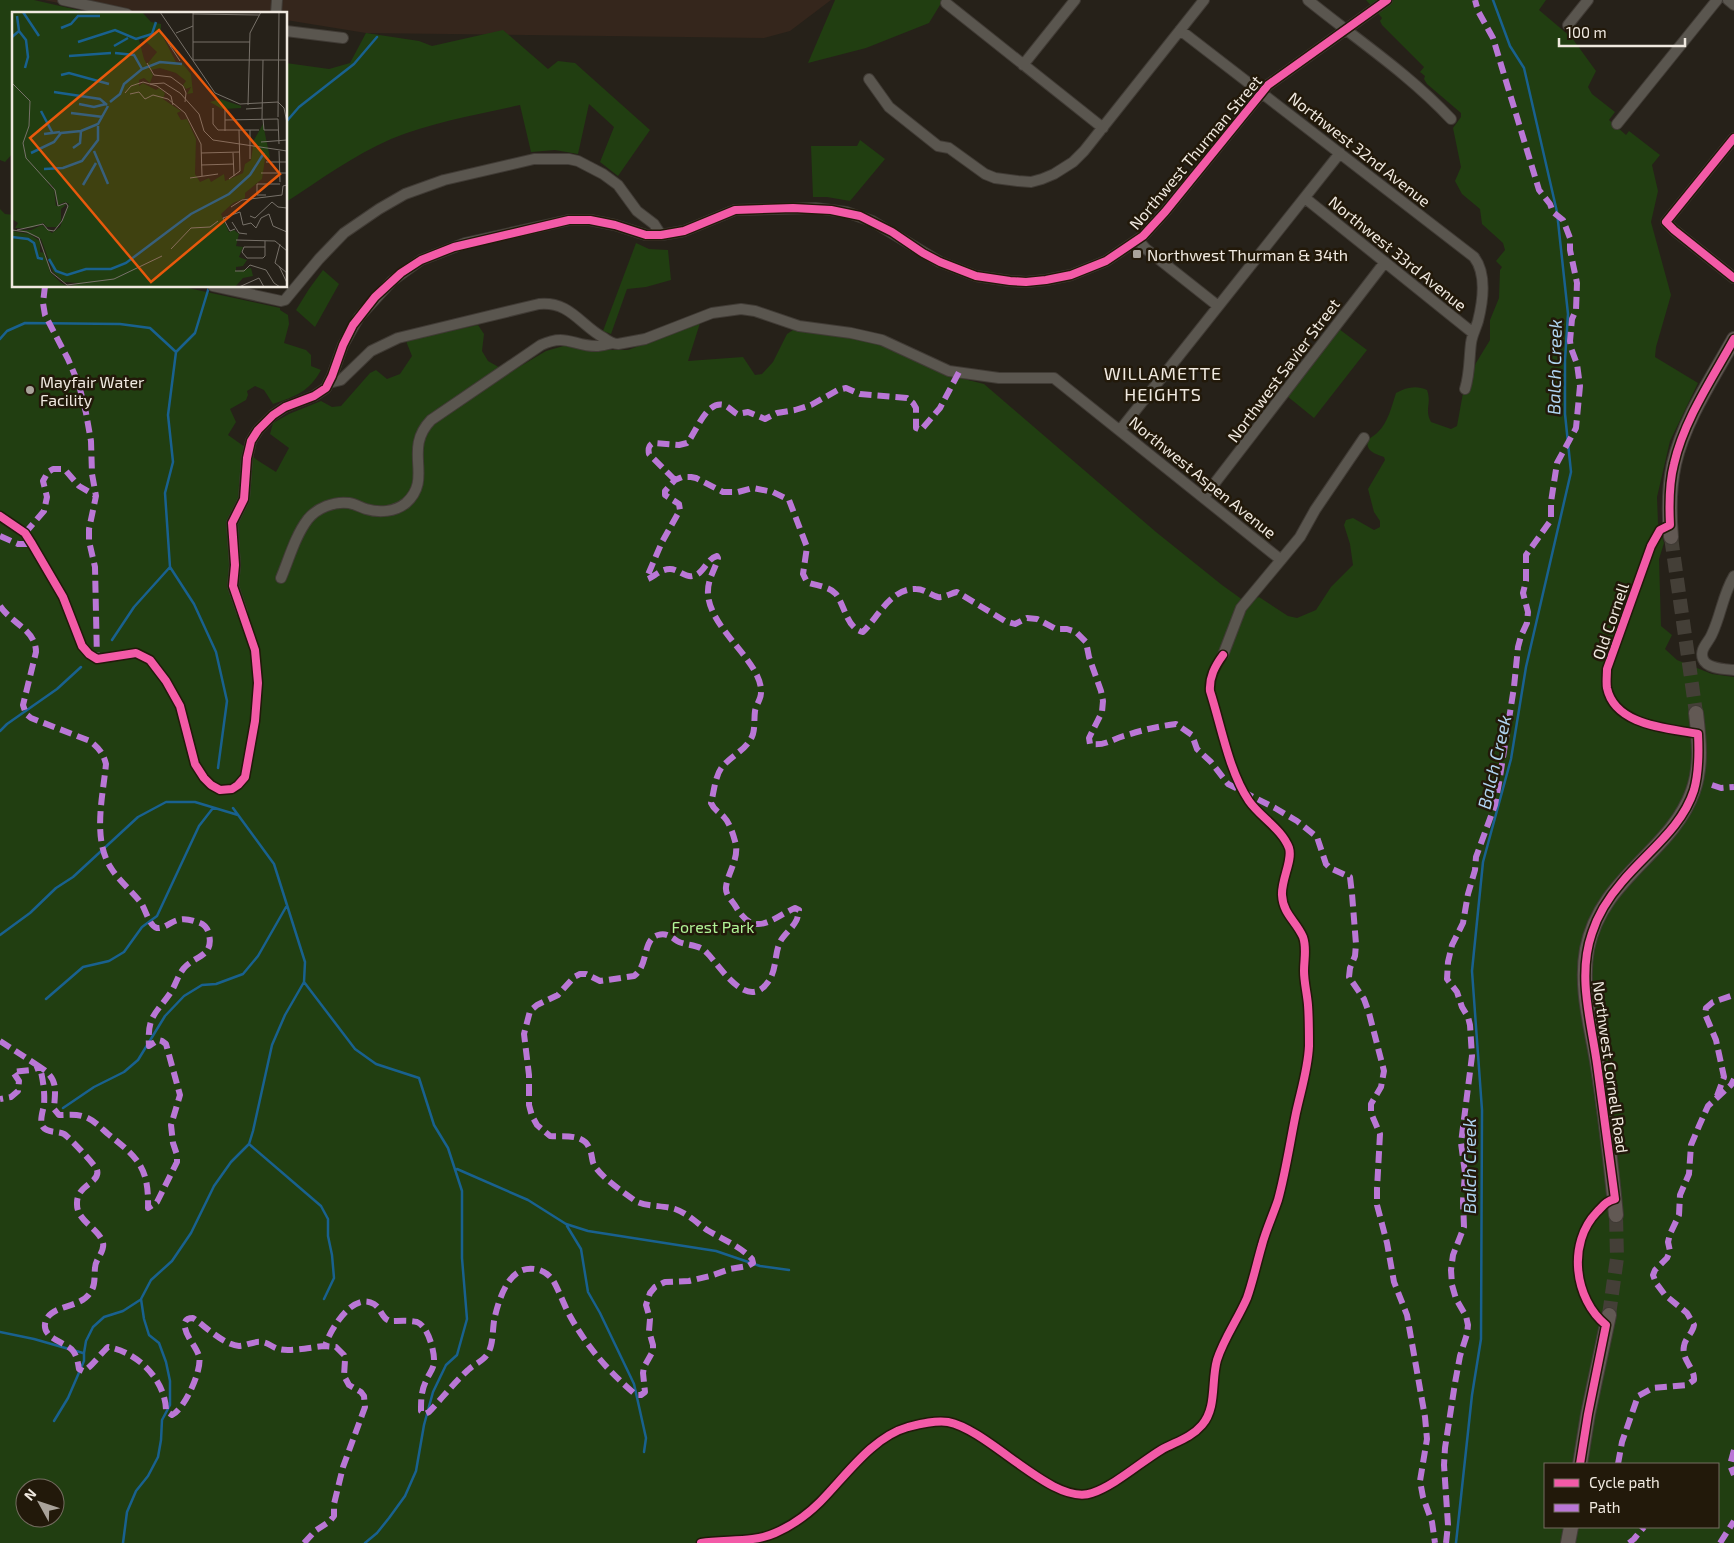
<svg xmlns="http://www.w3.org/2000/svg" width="1734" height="1543" font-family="'Exo 2',sans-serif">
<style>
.industrial{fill:#35261c}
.green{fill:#213e11;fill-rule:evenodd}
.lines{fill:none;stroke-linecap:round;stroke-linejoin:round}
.stream{stroke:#19618f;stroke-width:2.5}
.secondary-tunnel{stroke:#443f37;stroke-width:14;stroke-dasharray:14 7;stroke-linecap:butt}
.street-casing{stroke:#403b35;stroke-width:12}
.secondary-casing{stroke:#403b35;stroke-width:16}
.street{stroke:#5a564f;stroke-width:10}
.secondary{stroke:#625954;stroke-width:14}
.quiet{stroke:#ba77d6;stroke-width:6;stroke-dasharray:12 6;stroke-linecap:butt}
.cycleway-casing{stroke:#22190a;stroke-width:11}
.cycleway{stroke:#f35aa7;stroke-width:8}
.poi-dot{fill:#a9a39a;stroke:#22190a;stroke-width:2}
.labels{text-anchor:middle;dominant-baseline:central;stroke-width:5;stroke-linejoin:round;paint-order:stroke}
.street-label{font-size:16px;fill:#f0e9e0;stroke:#22190a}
.poi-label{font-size:16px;fill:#f0e9e0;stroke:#22190a;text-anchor:start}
.park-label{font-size:16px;fill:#b1f497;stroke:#22190a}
.water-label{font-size:18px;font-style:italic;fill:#b0d4f1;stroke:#22190a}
.neighbourhood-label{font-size:18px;letter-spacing:1px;fill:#f0e9e0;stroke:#22190a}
.inset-river{fill:none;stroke:#19618f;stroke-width:2.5}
.inset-road{fill:none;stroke:#777169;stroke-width:1}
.view{fill:#e8590c;fill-opacity:0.15;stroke:#e8590c;stroke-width:2.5}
.inset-edge{fill:none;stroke:#f0e9e0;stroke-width:2.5}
</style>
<rect width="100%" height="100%" fill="#262119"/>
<!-- industrial -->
<path class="industrial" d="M44,0h787l-41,31 -26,7 -398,-5 -80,-13v-6h-174z"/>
<!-- green -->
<path class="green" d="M0,0h34l61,14h-81v138l-9,10 -5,-2z
M835,0h108l-14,23 -63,25 -58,15z
M1366,0h180l-7,10 33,28 24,33 -8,16 4,7 23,18 -6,8 17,15 3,-4 31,24 -8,10 6,26 -7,31 20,73 -15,52 -1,10 43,26 -28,58 -13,56 1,26 6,20 -5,16 2,67 11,9 -7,14 12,11 35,14 22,3v866h-1734v-1334l5,5 9,1v71h165l101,22v2l8,5 1,9 -5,19 22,7 5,5v11l10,4c-12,22 -25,26 -48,34l-9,-14 -9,-4 -8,5 1,4 -2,5 -16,9 6,13 -8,13 17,12v3l12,10 19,12 13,-24 -19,-14 3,-11 16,-9 32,-13 11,6 9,-1 29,-33 6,-3 11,9 13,-5 12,-18 -6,-15 72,-16 6,9 -2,17 6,10 21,12 37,-22 21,-6 28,5h33l72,-27 -12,38 55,-4 12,18 7,-1 11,-12 14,-28 9,-6 78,14 78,34 32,8 172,148 66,53 25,18 12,-6 29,19 9,2 19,-8 15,-23 22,-22 -3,-21 -6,-19 2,-5 7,-2 21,12 6,-3v-6l-6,-9 -6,-23 17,-29 -1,-3c-5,-2 -14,-4 -16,-10 -3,-9 6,-10 10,-15 10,-9 14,-27 18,-39 10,-6 21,-8 31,-3 5,14 -3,19 4,32l20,7 6,-3 6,-33 13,-30 14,-23v-20l9,-22 1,-28 2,-3 -6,-6 9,-11 -2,-7 -21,-19 -2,-15 -18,-15 -7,-13 6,-14 -8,-39 8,-11v-4l-34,-29 -3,-5 1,-3 -5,-4 4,-5 -42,-42 -2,-4 2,-3zM1545,1464h173v63h-173zM25,1488h30v30h-30z
M503,30l45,39 10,-8 17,2 75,67 -32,46 -18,-14 14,-35 -25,-23 -11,50 -23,-4 -24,2 -11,-47c-43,10 -88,17 -129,34 -37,16 -71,41 -105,63v-139l43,6 21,-6 16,-30 53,8 13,5z
M860,140l25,19 -35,42 -23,-4h-14l-2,-51h46z
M636,243l13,6 19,1 3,30 -25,7 -19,2 -16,45 -8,-3z
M323,270l16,14 -24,43 -19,-17 13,-21z
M1339,329l28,21 -53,68 -27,-22z"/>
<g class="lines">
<!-- stream -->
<path class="stream" d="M286,122l13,-15 55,-43 23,-27
M209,287l-14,46 -19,19 -8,63 5,47 -8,31 5,74 24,37 22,48 11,49 -9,67
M0,339l7,-8 18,-8 95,1 30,4 26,24
M112,640l22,-33 36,-40
M0,731l7,-7 50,-35 24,-22
M0,935l30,-22 26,-25 17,-11 65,-60 28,-15h29l43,13
M304,982l51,67 21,15 43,14 15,47 14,23 14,43v67l5,61 -10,36 -11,10 -13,27 -9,33 -8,46 -11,25 -16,22 -12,15 -12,10
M46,999l37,-32 26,-6 15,-9 18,-25 15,-11 42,-90 14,-18
M63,1108l31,-21 30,-15 14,-12 27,-44 19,-20 18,-11 14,-1 27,-10 15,-18 28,-49
M249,1144l72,62 7,13v17l4,19 2,23 -10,21
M457,1169l71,31 38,24 22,7 128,20 44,15 29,4
M567,1226l14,23 7,43 12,21 34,71 12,54 -2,14
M0,1332l34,7 49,14
M54,1421l14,-23 16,-37v-8l2,-12 7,-14 11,-10 19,-6 17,-11
M123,1543l4,-31 9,-21 12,-15 10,-19 3,-17 1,-20 8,-15v-24l-4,-19 -7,-19 -10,-8 -5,-16 -3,-20 10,-19 21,-19 19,-28 23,-47 17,-24 18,-18 4,-13 19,-86 13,-30 19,-33 1,-20 -31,-98 -41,-56
M1456,1543l16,-148 9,-56 1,-229 -10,-139 11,-109 28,-103 15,-92 45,-195 -6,-58v-54l3,-46 -11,-102 -33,-144 -14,-22 -17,-46"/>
<!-- secondary-tunnel -->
<path class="secondary-tunnel" d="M1671,537l25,176
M1609,1315l8,-57 -1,-43"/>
<!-- street casing -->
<g class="street-casing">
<path id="street" d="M63,0l64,14
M1308,0c48,39 100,73 143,119
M1728,0l6,5
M946,3l157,125
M276,14l1,-14
M1568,25l20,-25
M1180,30l294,227c13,17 9,44 4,64 -2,7 -6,14 -7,22 -2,16 -1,30 -6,46
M286,31l57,7
M1023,65l52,-65
M869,79l20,28 49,39 11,2 36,26 10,4 23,3 13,1 11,-3 12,-5 19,-12 11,-11 120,-151
M1617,124l100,-124
M1734,138l-68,84 8,8 60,48
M1305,198l168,135
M1138,240l8,9 72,57
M213,286l68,15 4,-1 34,-41 25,-26 35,-24 26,-15 39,-14 90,-21h35l9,2 25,13 15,11 19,26 17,13 7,11
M329,383l12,-3 30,-29 27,-13 141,-34c31,-3 41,21 65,34 4,3 8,6 14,6l27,-5 67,-26 29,-4 14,2 44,15 52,7 31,7 67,31 50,7h55l227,182
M1120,430l220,-277
M1204,497l181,-235
M1734,576c-11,18 -13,39 -22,58 -3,8 -13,15 -9,25 4,10 22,10 31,11
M281,578c8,-19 14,-42 27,-59 9,-11 26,-18 41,-16 6,1 11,4 17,6 13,4 29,3 40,-6 28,-25 -4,-53 25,-83l110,-75c25,-12 32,1 55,1 5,0 11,-2 16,-3
M242,612l-9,-26 2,-21 -3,-42 12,-24 3,-41 4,-17 7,-11 15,-15 12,-8 29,-11 12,-8 6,-12 11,-31 16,-28 33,-36 29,-21 44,-17 104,-23h21l25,5 31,10h15l23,-4 51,-21 80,-2 31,4 26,9 68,41 36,14 34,5 16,1 20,-2 25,-5 35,-14 37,-25 22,-24 103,-127 119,-85
M1223,655l18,-47 59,-71 15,-27 49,-72"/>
</g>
<!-- secondary casing -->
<g class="secondary-casing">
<path id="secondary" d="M1671,537c-2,-24 -2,-50 3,-73 10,-44 39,-87 60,-125
M1616,1215c-5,-51 -11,-103 -19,-154 -6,-36 -17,-74 -10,-112 14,-72 84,-96 106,-158 9,-25 6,-52 3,-78
M1580,1464l8,-50 21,-99
M1568,1543l3,-16"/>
</g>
<!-- street -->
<use href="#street" class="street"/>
<!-- secondary -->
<use href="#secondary" class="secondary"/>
<!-- quiet -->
<path class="quiet" d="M45,286l-2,17 2,12 23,44 11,26 7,28 5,28 1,33 4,22 -7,33v12l6,26 2,92
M675,480l-26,-26c-1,-5 -1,-8 4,-11l26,2 8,-2c9,-10 19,-43 37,-38 5,2 8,6 13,9l11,-2 17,7 12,-6 18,-3 16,-5 27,-15 8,-2 14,6 47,4 6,5 3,5v20l5,2 19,-22 19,-36
M25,533l19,-22 3,-14 -4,-16 5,-9 5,-3h9l4,2 13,15 17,10
M0,536l18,8h14
M0,606c11,17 36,24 36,46l-13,53 3,9 5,4 59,23c9,7 13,12 16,23 -3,32 -14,75 5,104 8,13 21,23 30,35 5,7 8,23 16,25 7,1 15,-7 21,-8 7,-2 13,0 19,2 5,1 9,4 11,9 8,25 -12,24 -24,37 -6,7 -8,16 -13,24 -15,22 -24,23 -22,54l9,-6 4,1 4,3 14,51 -9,30 2,18 4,12v7l-20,40 -9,6c1,-41 -10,-50 -40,-74 -8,-7 -16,-16 -26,-18 -7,-2 -16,-1 -23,-1l-5,-6c1,-19 5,-30 -14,-42l-8,3 -19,2 6,9 -1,10 -7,6 -11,2
M1712,785l9,3 13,-1
M0,1041l40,26c3,13 5,25 4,38 -1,6 -5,16 -1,22 4,6 15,4 21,7 4,2 32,32 33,36 4,13 -20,14 -20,33 -1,18 22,25 26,40 2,9 -8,16 -8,25 -1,9 1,17 -5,25 -10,16 -42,11 -45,31 -2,15 21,18 28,27 4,5 5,12 6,18l4,2c7,-2 18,-18 25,-24 30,5 58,34 58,64l6,4c12,-5 31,-46 27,-59 -3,-10 -12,-18 -14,-28 -2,-7 2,-10 8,-10 12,8 31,27 46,28 7,0 15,-5 22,-4 7,0 12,6 18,7 11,3 33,-2 46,-3 5,-16 28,-55 49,-42 8,5 7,14 16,17 8,0 19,-1 27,1 11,4 18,30 17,41 -1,7 -6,12 -8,18 -5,10 -5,20 -5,30l4,3 4,-2c13,-14 25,-29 39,-42 6,-6 16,-9 20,-17 6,-9 4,-26 7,-37 5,-20 15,-51 40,-47 8,1 15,6 19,13 6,11 10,23 16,34 17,31 39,56 66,79h5l4,-3 -2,-19 1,-6 9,-16v-6l-4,-14 1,-12 -4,-14 4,-12 5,-6 10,-5 24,-1 21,-5 20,-7 18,-3 5,-3 -1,-4c-12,-13 -30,-20 -45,-29 -10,-7 -20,-17 -32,-21 -13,-4 -31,-2 -41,-9 -11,-8 -30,-21 -38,-32 -5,-6 -3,-11 -6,-18 -5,-17 -26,-13 -40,-14l-13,-11 -5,-9 -3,-11v-30l-5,-41 6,-23 7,-6 21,-10 16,-18 6,-3h6l14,7 34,-5c15,-11 8,-36 24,-41 9,-3 14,3 21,7 10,4 20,2 28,11 13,13 40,59 61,29 9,-12 6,-27 12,-40 4,-8 12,-13 16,-21 2,-3 2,-8 3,-11l-4,-2c-23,10 -40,31 -59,-1 -4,-7 -11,-12 -10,-20 2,-15 12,-26 10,-42 -2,-8 -6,-22 -12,-28 -5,-5 -10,-7 -13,-14 3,-11 4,-27 11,-36 10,-12 26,-18 31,-33 2,-7 1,-16 2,-23 1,-6 6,-12 6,-18 2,-31 -51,-63 -53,-99 -1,-14 7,-24 10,-36l-1,-2c-11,3 -13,18 -24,20 -8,2 -15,-7 -23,-7 -9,0 -15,7 -22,10l-1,-2 15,-35 18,-32 -1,-6 -14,-9v-4l10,-11 7,-3h9l5,1 27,14h15l15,-4 20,4 16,8 18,47 -4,27 4,8c9,4 22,4 29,12 9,12 11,35 27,38 15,-15 28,-44 53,-43 9,0 14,6 22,8 6,1 13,-4 19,-5l48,29 10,3 12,-6 10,1 19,10h11l9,3 10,10 3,15 12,34 2,10 -1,11 -13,26 1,6c17,2 21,-5 37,-9 16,-5 32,-9 49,-11l16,11 5,14 14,13 17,22 47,24 22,13 20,16 9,27 4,4 20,9 2,17 4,50 -1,12 -5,12 -1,9 15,22 5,14 15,58 -3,16 -10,17v9l9,21 -3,55v16l10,38 7,39 13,33 18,102 2,22 -7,42 3,16 9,25 3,21
M1717,1096l7,-19 -8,-37 -11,-26 1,-6 7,-6 21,-7
M1734,1450l-4,15 4,10
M1618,1464l4,-22 16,-46 15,-8 34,-3 7,-5c1,-12 -13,-20 -10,-34 1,-8 9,-13 10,-21l-7,-12 -22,-18 -9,-12 -3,-8 2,-5 12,-12 3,-7 -2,-9 2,-8 9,-19 1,-20 9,-21 2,-29 8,-19 9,-20 23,-21 3,-6
M304,1543l11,-12 15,-10 4,-5v-12l9,-37 22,-60 -1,-11 -3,-4 -12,-7 -5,-9 1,-16 -1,-5 -8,-8 -11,-1
M1446,1543l2,-18 -4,-60 1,-17 10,-65 5,-27 7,-22 1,-9 -2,-9 -10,-17 -4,-14 -1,-15 2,-15 11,-28 -1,-26 2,-28 -4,-30 11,-87 -2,-31 -2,-8 -6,-10 -5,-15 -10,-13 1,-17 4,-17 11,-22 5,-29 7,-24 1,-13 19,-52 4,-22 15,-96 4,-40 3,-11 6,-13 1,-11 -5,-19 3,-12v-26l25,-35v-18l6,-39 19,-35 4,-42 -3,-22 -6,-16 -1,-7 2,-22 4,-9 1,-27 -7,-33v-12l-7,-18 -10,-8 -3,-8 -11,-14 -46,-152 -15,-27 -3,-11
M1629,1543l5,-4 10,-12
M1720,1543l14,-22"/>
<!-- cycleway casing -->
<g class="cycleway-casing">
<path id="cycleway" d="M1734,138l-68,84 8,8 60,48
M0,516l25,17 7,11 31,53 19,49 7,8 8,5 39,-6 14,7 16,21 14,25 15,58 9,14 7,7 9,5 12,-1 6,-4 7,-8 10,-56 3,-38 -3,-33 -22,-64 2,-21 -3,-42 12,-24 3,-41 4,-17 7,-11 15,-15 12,-8 29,-11 12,-8 6,-12 11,-31 10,-20 22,-28 26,-24 20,-13 33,-13 115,-27h21l25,5 31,10h15l23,-4 51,-21 58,-2 38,2 29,6 32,16 31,21 17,9 36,14 34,5 16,1 20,-2 25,-5 35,-14 37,-25 22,-24 103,-127 119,-85
M1580,1464l8,-50 18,-89c-32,-26 -39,-82 -9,-113 6,-6 9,-11 18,-13 -6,-45 -12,-90 -18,-135 -6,-43 -20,-88 -5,-131 6,-19 17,-36 30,-51 25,-30 60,-54 72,-92 5,-18 5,-37 4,-56 -30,-6 -83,-8 -91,-46 -1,-6 0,-13 0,-19l44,-123 9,-16 10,-5c-1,-20 -1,-42 4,-61 10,-44 39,-87 60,-125
M701,1543c24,-4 52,0 74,-10 16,-7 33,-19 45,-31 25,-25 52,-65 88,-75 12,-3 27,-7 40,-5 42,8 105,85 144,71 22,-7 49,-31 69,-43 14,-8 30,-12 41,-25 15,-17 9,-44 15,-65 7,-22 21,-41 30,-62 6,-17 10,-36 15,-53 4,-15 11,-30 16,-45 8,-29 12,-58 18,-87 5,-23 12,-44 13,-67 0,-14 0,-28 -1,-41 -1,-12 -4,-23 -4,-34 0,-12 3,-23 -1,-34 -7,-16 -20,-23 -21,-42 -1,-15 11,-35 7,-47 -7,-19 -29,-31 -40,-47 -20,-29 -28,-76 -39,-110 -1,-14 5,-25 13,-36"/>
</g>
<!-- cycleway -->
<use href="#cycleway" class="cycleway"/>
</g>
<!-- markers -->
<g class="poi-dot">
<rect x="1132" y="249" width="10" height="10" rx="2.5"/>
<circle cx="30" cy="390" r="5"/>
</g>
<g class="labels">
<!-- street labels -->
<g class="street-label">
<text transform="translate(1360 149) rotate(38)">Northwest 32nd Avenue</text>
<text transform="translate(1195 152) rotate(-50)">Northwest Thurman Street</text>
<text transform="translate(1398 253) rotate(39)">Northwest 33rd Avenue</text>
<text transform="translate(1283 370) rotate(-53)">Northwest Savier Street</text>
<text transform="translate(1203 477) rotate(39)">Northwest Aspen Avenue</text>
<text transform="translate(1610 621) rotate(-71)">Old Cornell</text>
<text transform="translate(1611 1067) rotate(82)">Northwest Cornell Road</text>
</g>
<!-- poi labels -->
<g class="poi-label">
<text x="1147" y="254">Northwest Thurman &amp; 34th</text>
<text x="40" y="381">Mayfair Water<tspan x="40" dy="18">Facility</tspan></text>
</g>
<!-- park labels -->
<g class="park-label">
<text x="713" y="926">Forest Park</text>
</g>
<!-- water labels -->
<g class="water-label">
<text transform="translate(1554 367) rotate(-89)">Balch Creek</text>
<text transform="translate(1494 762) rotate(-77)">Balch Creek</text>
<text transform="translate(1469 1166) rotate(-90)">Balch Creek</text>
</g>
<!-- neighbourhood labels -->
<g class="neighbourhood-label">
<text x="1163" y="373">WILLAMETTE<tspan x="1163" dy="21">HEIGHTS</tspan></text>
</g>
</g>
<!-- overview -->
<g transform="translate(12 12)">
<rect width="275" height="275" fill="#262119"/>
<path d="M0,0h130l9,10 10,2v9l15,29 6,1 9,11 2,19 -6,1 4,-7 -5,2 -3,-4 3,-4 -10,-8 -16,-5 -9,2 -3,-7 9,-11 -15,-14 -3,2 5,19 9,16 -3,8 -6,-5 -5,2v6l4,-3 13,7 3,-2 6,5 -2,6 18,12 -4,2 4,7 6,-1 9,20 -1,35 5,8 9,-4 2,4 13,-8 1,7 18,-8 2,-9 6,-4 3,-20 9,-16 7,34 -5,1 -3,20 -17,14v5l-12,5 -12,11 8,18 5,-2 5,4 -3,12 7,1 -4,10 8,3 -4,6 -7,1v4l15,-3 2,8 -10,2 -8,9h-223v-56l17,3 11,7v11l5,1 5,19 11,11 8,4 10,-4 -15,-1 -11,-10 -12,-33 -21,-9h11l11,-5 10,8 8,-6 9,-23 -4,-2 -7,3 -5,-19 -6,-3 7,7 2,16 11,-2 -6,5v12l-4,6h-10l-4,-4 -11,5h-17l3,-5 -6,-4zM208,87l21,7v2l-19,1 -12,-7z" fill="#213e11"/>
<path class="inset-river" d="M11,0l16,24M49,16l10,-4 7,-8h22M7,19l7,9 2,17 -3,11M0,25l7,-6 -2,-15M66,30l37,-12 21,9 16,-5 4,-12M102,34l14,-8M103,41l19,2 8,14M57,44l42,-3M49,63l8,-2 40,11M42,80l46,7 7,6M98,90l10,-8 4,-10 18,-15 18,-7 22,2M67,92l15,3 12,-3M29,99l11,21M59,101l32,4M32,122l16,-2M61,136l7,-5 1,-12M82,139l14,33M19,141l23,-11 7,-9 20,-2 17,-7 10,-18M32,157l19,-1 19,-7 16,-21v-14M71,173l13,-22M0,225l16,2 6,4 4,15 5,1M37,247l7,12 11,4 19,-6h25l15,-6 65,-49 38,-20 21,-19 14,-22"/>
<path class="inset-road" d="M148,0l55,81 25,11 38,-2 6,6 3,15M181,2l66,1M149,20l19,29M164,21l17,-7M181,30h57M181,48h94M181,48v-48M135,51l7,12 17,2 12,9 3,7 -1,9M0,71l18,18 -1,25 -6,17 3,15 29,32 3,16 8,-3 2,3 -6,15 -8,10 -6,-1 -5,-6 -26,6M138,72l14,-1 16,10 19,21 5,17 9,9 74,11M113,81l6,-7 12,-4 14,4 14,10 2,9M118,82l9,-2 6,7 8,-4 15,4 17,14 16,31 1,32M236,93l2,-72 11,-21M201,96v16l5,6h41M213,97v22M234,97l16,-1M266,105l1,-105M250,107l1,-59M251,107l1,11h14M213,108l53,-1 1,25M238,118v29M249,130l26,-2M267,139l1,31M189,141l39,-1M221,141l1,23M254,150h21M189,153l33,-1M249,161h26M178,166l28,-4M217,167l11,-8 -1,-41M254,183h-9v-11h23M219,195l11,-7 40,-5 1,-9 4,-1M238,204l5,2 17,-16 6,5 9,1M220,210l7,11 8,1M223,217l-5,2 -7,-13 17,-6 3,13 8,-2 5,5 5,-10 8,-4 4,12 14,6M0,218l15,2 12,6 12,34 16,13 47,-6 48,-23M224,228l39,1 12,10M253,229v15l-2,2h-16l-5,-6 2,-5h21M268,232l-5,19 12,10M159,237l20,-21 19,-1 8,-6M238,253l16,5 8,13 6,4M267,254l8,17M223,259h9l6,-6M227,275l20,-9 5,9"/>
<path class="view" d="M147,18l121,144 -129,108 -121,-144z"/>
<rect width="275" height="275" class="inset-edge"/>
</g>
<!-- legend -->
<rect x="1544" y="1463" width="175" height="65" fill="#22190a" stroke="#746c60"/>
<rect x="1554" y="1479" width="25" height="8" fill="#f35aa7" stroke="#746c60"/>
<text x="1589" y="1488" font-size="15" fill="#f0e9e0">Cycle path</text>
<rect x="1554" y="1504" width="25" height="8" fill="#ba77d6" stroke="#746c60"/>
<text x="1589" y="1513" font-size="15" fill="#f0e9e0">Path</text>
<!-- north arrow -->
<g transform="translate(40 1503) rotate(310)"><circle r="24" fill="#22190a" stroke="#746c60"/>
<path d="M0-4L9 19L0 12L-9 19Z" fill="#a9a39a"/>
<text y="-8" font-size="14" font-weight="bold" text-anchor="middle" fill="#f0e9e0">N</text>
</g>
<!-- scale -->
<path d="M1559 38v8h126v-8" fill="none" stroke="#f0e9e0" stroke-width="2.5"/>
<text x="1566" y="38" font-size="15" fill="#f0e9e0" stroke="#22190a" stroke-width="4" paint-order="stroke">100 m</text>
</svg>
